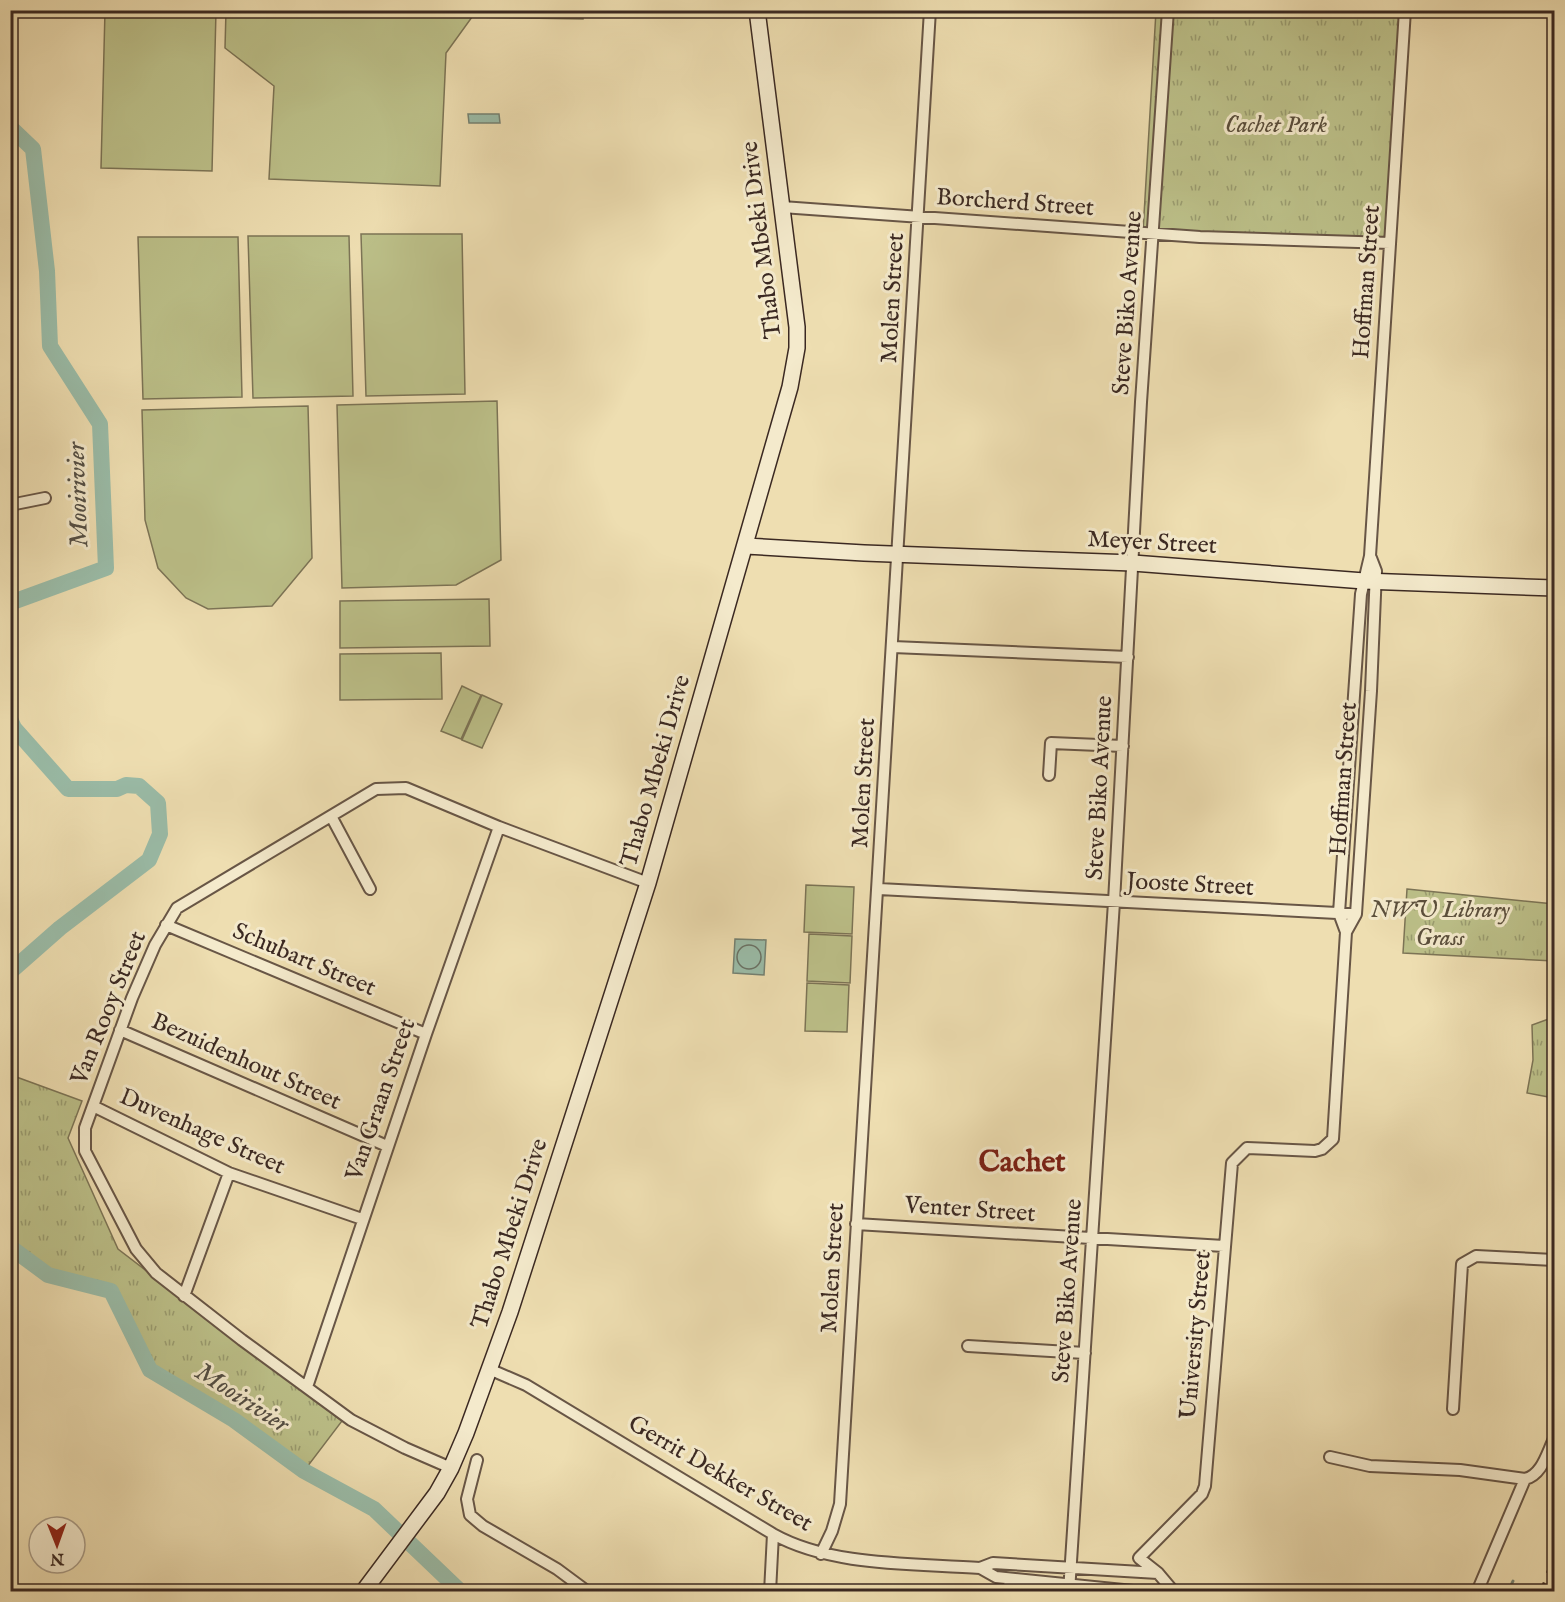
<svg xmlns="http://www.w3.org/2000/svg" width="1565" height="1602" font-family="'IM FELL English',serif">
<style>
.grass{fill:#bcc089;stroke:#7c7456;stroke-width:1.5}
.park{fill:url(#park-tufts);stroke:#7c7456;stroke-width:1.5}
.water{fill:#9abca8;stroke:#748172;stroke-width:1.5}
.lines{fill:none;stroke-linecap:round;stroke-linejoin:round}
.shore{stroke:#6a7265;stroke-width:1.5}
.stream{stroke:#748172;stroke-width:3}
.river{stroke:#9abca8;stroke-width:16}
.street-casing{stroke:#685646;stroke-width:14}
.secondary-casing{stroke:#3b2922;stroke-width:18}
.street{stroke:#f4eacc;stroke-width:10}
.secondary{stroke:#f4eacc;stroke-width:15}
.rail{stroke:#3b2922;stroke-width:3;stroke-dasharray:10 10;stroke-linecap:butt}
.labels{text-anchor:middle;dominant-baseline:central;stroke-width:6;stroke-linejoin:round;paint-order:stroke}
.park-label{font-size:24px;font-style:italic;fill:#5b4f3c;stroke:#f4eacc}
.street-label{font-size:24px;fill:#3b2922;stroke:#f4eacc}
.water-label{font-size:26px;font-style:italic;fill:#534e44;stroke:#f4eacc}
.district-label{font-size:30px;font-weight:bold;fill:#7a1f14;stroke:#f4eacc}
</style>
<defs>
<pattern id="park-tufts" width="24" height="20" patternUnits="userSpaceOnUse" patternTransform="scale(1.5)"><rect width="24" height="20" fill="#bcc089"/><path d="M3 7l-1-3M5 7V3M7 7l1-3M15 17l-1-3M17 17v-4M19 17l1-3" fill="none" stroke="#9a9c70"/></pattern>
</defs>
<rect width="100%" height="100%" fill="#eedeb1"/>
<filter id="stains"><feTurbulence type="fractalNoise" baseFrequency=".00333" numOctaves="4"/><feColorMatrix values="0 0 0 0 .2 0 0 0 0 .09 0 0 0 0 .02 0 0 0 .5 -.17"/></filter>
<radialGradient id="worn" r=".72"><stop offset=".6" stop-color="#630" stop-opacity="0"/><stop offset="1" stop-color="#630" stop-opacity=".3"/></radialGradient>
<!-- grass -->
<path class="grass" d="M105,11h111l-4,160 -111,-3z
M226,11l357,-1v9l-111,-2 -26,36 -6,133 -171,-7 5,-93 -49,-38z
M361,234h101l3,160 -99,2z
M248,236h101l4,160 -100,2z
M238,237l4,160 -99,2 -5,-162z
M497,401l4,159 -45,25 -114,3 -5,-183z
M308,406l4,152 -40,48 -64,3 -22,-11 -28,-30 -13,-48 -3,-110z
M489,599l1,47 -150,2v-47z
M441,653l1,46 -102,1v-46z
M462,686l19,9 -20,44 -20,-8z
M482,695l20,9 -20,44 -20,-8z
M806,885l48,2 -2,47 -48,-2z
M809,934l43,2 -2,47 -43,-2z
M807,983l42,2 -2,47 -42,-1z"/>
<!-- park -->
<path class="park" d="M1156,11h244l-14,234 -243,-13z
M1407,889l147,15v57l-151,-8z
M1554,1017v81l-27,-5 6,-33 -1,-35z
M11,1075l71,26 -14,37 50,111 224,172 -38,50 -70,-51 -84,-50 -39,-79 -63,-16 -37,-28z"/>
<!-- water -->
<path class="water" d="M468,114h31l1,9h-31z
M735,939l31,1 -2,35 -31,-2z"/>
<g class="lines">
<!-- shore -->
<path class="shore" d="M737 957a12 12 0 1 1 24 0a12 12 0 1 1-24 0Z"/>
<!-- stream -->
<path class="stream" d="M1508,1592l5,-11"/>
<!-- river -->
<path class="river" d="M10,127l23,22 14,122 3,75 50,78 6,144 -96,35
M10,719l4,9 54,61h49l9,-4 13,1 19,17 2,31 -11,26 -89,68 -50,44
M10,1247l38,28 63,16 39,79 84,50 70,51 70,38 87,83"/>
<!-- street casing -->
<g class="street-casing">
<path id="street" d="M782,207l418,30 190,6
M10,505l35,-7
M893,647l235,10
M1049,775l2,-32 72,3
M331,816l39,73
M879,889l477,25
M166,925l260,109
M1346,932l10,-18 15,-223 5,-120 -5,-13
M120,1030l267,116
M93,1106l136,67 133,46
M856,1224l368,22
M184,1296l45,-123
M968,1346l117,7
M489,1369l37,16 247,149c59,33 141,29 207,34l16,9 147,15
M307,1387l119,-353 73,-207
M1453,1409l9,-145 14,-8 78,4
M1330,1457l40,9 90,4 65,9c17,-4 22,-26 29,-40
M477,1460l-10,39 3,16 13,11 74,43 31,23
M451,1468l-46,-20 -54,-28 -109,-80 -86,-67 -20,-24 -51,-98v-23l47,-130 23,-53 22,-37 199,-119 30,-1 93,39 149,56
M821,1554l11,-23 8,-27 90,-1494
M980,1568l13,-5 165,10
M1009,1582l18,10
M770,1592l3,-58
M1069,1592l45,-690 27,-500 27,-392
M1174,1592l-16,-19 -19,-15 63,-64 3,-8 27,-323 15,-15 68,3 7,-2 11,-10 13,-207 -7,-19 22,-319 9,-38 35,-546
M1477,1592l48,-113"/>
</g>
<!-- secondary casing -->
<g class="secondary-casing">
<path id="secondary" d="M746,546l118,7 269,10 231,18 190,7
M363,1592l74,-99 14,-25 15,-35 44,-121 138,-429 142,-496 7,-39v-21l-40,-317"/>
</g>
<!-- street -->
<use href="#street" class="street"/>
<!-- secondary -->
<use href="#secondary" class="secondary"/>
<!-- rail -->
<path class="rail" d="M1541,1592l13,-38"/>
</g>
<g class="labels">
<!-- park labels -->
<g class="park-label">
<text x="1276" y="125">Cachet Park</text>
<text x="1440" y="910">NWU Library<tspan x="1440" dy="28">Grass</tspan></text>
</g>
<!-- street labels -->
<g class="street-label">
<text transform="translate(1015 203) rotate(4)">Borcherd Street</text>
<text transform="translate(762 240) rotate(-97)">Thabo Mbeki Drive</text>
<text transform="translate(1367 282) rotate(-86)">Hoffman Street</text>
<text transform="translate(893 298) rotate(-87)">Molen Street</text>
<text transform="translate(1128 303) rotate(-86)">Steve Biko Avenue</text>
<text transform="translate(1152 543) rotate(3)">Meyer Street</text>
<text transform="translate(656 771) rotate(-74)">Thabo Mbeki Drive</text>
<text transform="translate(1344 779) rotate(-86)">Hoffman Street</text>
<text transform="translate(864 783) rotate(-87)">Molen Street</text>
<text transform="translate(1100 788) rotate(-87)">Steve Biko Avenue</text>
<text transform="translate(1190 885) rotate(3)">Jooste Street</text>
<text transform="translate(304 960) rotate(23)">Schubart Street</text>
<text transform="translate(109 1008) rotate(-68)">Van Rooy Street</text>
<text transform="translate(246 1062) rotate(24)">Bezuidenhout Street</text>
<text transform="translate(381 1100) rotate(-71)">Van Graan Street</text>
<text transform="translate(202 1132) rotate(24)">Duvenhage Street</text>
<text transform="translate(970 1210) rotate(4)">Venter Street</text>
<text transform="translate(510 1234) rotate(-72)">Thabo Mbeki Drive</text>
<text transform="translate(833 1268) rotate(-87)">Molen Street</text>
<text transform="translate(1068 1291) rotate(-86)">Steve Biko Avenue</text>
<text transform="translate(1196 1335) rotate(-85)">University Street</text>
<text transform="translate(720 1474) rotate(30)">Gerrit Dekker Street</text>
</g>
<!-- water labels -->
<g class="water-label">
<text transform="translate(78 495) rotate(-92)">Mooirivier</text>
<text transform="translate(242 1398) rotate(33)">Mooirivier</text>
</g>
<!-- district labels -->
<g class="district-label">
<text x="1022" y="1163">Cachet</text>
</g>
</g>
<!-- margin -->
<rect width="1565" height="1602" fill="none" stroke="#eedeb1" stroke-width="36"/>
<rect x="12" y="12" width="1541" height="1578" fill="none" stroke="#3b2922" stroke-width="3"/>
<rect x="18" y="18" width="1529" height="1566" fill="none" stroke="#3b2922" stroke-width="1.5"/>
<!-- north arrow -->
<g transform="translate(57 1545) rotate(179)"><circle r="28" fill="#f4eacc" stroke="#aa9d88" stroke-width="1.5"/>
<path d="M0-4.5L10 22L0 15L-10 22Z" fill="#8f2418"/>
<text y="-9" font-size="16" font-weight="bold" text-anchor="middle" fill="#3b2922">N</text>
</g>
<rect width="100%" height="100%" filter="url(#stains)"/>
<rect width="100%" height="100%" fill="url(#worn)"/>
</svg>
